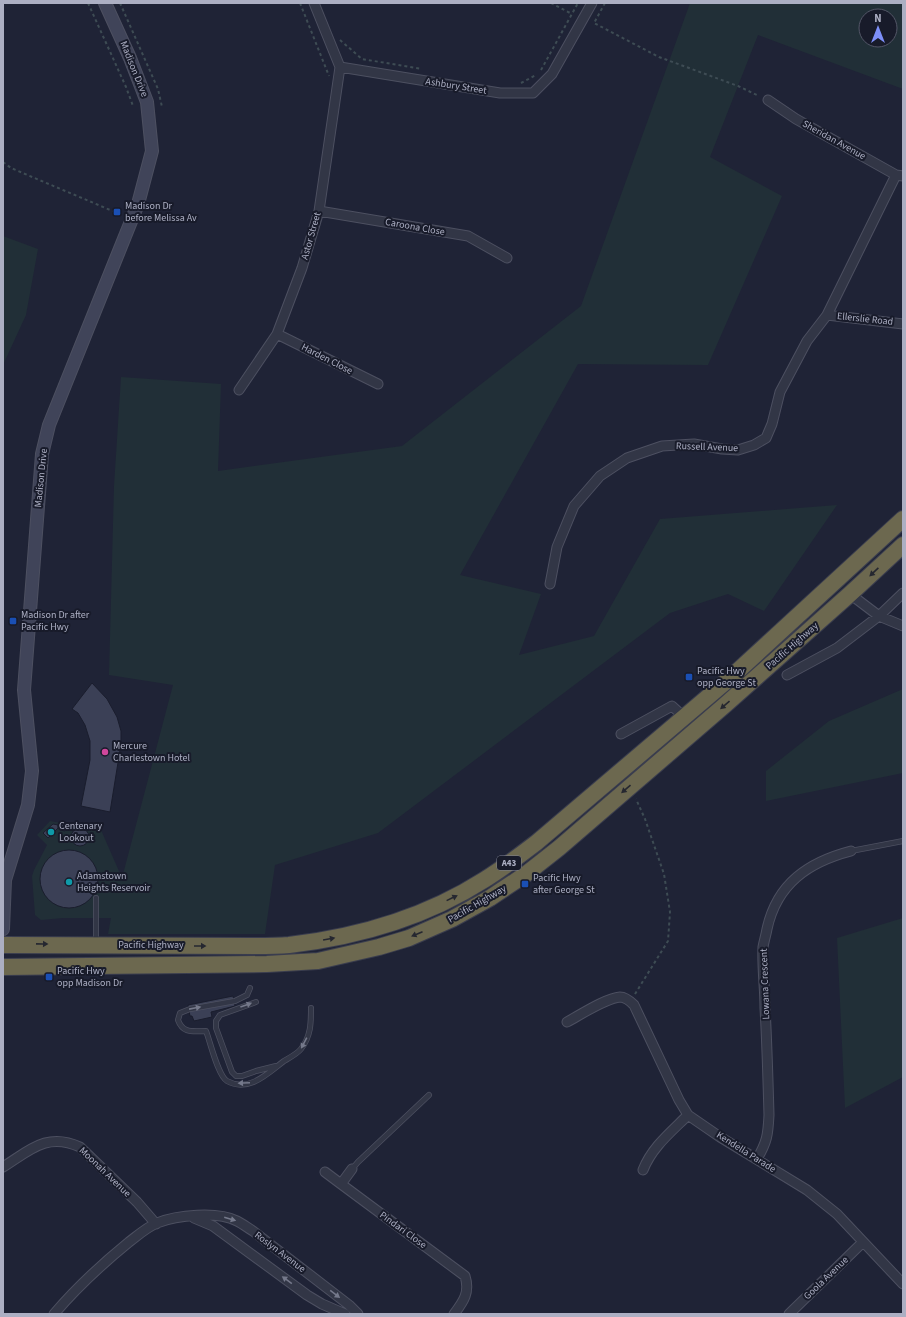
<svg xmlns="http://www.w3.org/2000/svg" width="906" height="1317" font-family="'Source Sans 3',sans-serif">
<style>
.green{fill:#212f37;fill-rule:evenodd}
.building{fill:#3b4056;stroke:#1a1d2d}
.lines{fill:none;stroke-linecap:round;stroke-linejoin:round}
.lane-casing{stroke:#4d5061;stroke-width:6}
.street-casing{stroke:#4d5061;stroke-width:11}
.secondary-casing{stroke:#4d5061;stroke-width:14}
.highway-casing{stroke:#3a3d4e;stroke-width:18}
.path{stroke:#3e4c54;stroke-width:2;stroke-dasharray:3 3;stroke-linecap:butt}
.lane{stroke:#323646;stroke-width:4.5}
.street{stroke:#323646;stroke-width:9}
.secondary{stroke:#404459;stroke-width:12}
.highway{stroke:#6c684f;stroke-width:16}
.oneway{fill:#252730}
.oneway2{fill:#75798b}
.transit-dot{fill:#1a4fb4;stroke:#181b2a;stroke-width:1.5}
.hotel-dot{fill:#d1479c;stroke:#181b2a;stroke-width:1.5}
.culture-dot{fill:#0f9aa8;stroke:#181b2a;stroke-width:1.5}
.labels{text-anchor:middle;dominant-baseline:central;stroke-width:4;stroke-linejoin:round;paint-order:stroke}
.shield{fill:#181b2a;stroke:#808395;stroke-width:1}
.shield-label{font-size:9px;font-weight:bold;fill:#acafc3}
.street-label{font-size:10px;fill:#acafc3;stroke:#181b2a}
.poi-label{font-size:10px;fill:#acafc3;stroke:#181b2a;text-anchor:start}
</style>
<rect width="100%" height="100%" fill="#1f2336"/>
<!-- green -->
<path class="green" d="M690,3h213v86l-145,-54 -48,122 72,39 -74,169 -130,-1 -118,211 81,19 -22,61 75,-19 66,-117 177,-14 -73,106 -36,-17 -58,19 -292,220 -103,32 -10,69h-157l3,-16h-48l-22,2 -6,-5 -3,-39 2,-6 13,-25 -10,-10 13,-14 51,9 21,48 51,-193 -64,-10 5,-189 7,-109 100,7 -3,87 184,-25 179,-140zM866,16h24v24h-24z
M3,236l35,13 -12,66 -23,50z
M903,689v84l-137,28v-30l63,-50z
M903,918v159l-58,31 -8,-170z"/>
<!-- building -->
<path class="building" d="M92,683l15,16 10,18 4,14v13l-11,68 -29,-6 9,-46v-19l-5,-16 -7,-12 -6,-4z
M60,822l7,1 -2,8 -5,-1 1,-3 -2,-1z
M53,824l5,1v3l-10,10 -5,-5z
M71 837a9 9 0 1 1 18 0a9 9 0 1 1-18 0Z
M40 879a29 29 0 1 1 58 0a29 29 0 1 1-58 0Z
M233,996l2,10 -24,6 1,5 -18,4 -2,-5h-2l-2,-11z"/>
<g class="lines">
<!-- lane casing -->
<g class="lane-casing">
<path id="lane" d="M851,851l52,-10
M96,943v-45
M250,988l-3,7 -12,6 -45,8 -10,4 -2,7c5,14 15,11 28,11 4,10 12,45 21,50 22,12 41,-8 57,-20 5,-3 13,-7 17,-12 10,-13 10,-26 10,-41
M256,1002l-36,13 -4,6v7l16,44 4,4h6l14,-5 20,-5
M352,1169l6,-7 71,-67"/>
</g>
<!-- street casing -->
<g class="street-casing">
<path id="street" d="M314,3l26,64 160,26h33l19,-19 40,-71
M768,100l28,19 100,56 7,1
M319,211l149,25 39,22
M827,315l76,9
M277,334l101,50
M239,390l38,-56 25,-66 17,-57 21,-144
M550,584l7,-37 17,-41 26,-30 27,-18 35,-12 32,-2 28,5 16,1 16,-5 12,-7 6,-14 8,-32 27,-51 20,-26 69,-140
M850,594l29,22 24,10
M787,675l50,-27 42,-32 24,-23
M621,734l51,-28 12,11
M567,1022c13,-7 39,-24 53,-25 5,0 10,4 14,8l45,95 9,15 32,22 87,53 30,24 66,70
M757,1159c10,-17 11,-24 12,-44 -1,-36 -2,-72 -4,-107 0,-20 -3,-41 -2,-61 1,-6 3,-12 4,-18 10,-46 42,-67 84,-78
M3,1167c27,-17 44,-35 77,-20l57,55 19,22
M352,1169l-11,15 124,92c5,16 -1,25 -11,38
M643,1170c9,-23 28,-38 45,-55
M325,1172l16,12
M194,1218l19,8 94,69 15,9 23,10
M54,1314c23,-27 48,-50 75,-72 8,-6 18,-15 28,-19 20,-8 60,-12 80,-2 6,3 11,7 16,10l96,74 9,9
M789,1314l74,-72"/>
</g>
<!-- secondary casing -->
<g class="secondary-casing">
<path id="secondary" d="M3,929l2,-49 23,-75 4,-34 -8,-81 18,-236 7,-29 89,-221 14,-53 -5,-49 -17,-44 -25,-55"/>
</g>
<!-- highway casing -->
<g class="highway-casing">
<path id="highway" d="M3,945l249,1c12,0 25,0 37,-1 68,-8 137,-28 195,-65 18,-11 35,-24 52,-37l193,-164 174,-160
M3,967l264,-3 51,-3 61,-14 30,-9 43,-19 38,-21 36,-24 33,-26 166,-143 125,-111 53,-49"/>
</g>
<!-- path -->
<path class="path" d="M88,3l38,84 7,19
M120,3l38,86 4,18
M300,3l29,73
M551,3l21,11
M605,3l-11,20 65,34 79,29 21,10
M340,40l22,19 60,10
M541,70l37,-67
M521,83l15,-8
M3,162l8,6 111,47
M635,994l33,-53 2,-29 -6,-38 -19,-55 -9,-20"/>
<!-- lane -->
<use href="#lane" class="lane"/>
<!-- street -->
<use href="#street" class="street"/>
<!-- secondary -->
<use href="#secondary" class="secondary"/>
<!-- highway -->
<use href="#highway" class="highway"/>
</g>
<!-- one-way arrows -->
<defs><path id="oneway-solid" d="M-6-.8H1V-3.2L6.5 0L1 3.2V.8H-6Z"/></defs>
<g class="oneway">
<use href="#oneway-solid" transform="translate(874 572) rotate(137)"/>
<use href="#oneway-solid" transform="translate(725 705) rotate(139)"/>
<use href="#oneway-solid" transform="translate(626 789) rotate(139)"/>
<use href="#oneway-solid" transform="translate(452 898) rotate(-26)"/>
<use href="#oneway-solid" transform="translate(417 934) rotate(157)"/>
<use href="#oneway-solid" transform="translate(329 939) rotate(-10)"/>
<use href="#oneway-solid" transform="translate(42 944) rotate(1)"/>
<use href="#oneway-solid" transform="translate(200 946)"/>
</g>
<g class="oneway2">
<use href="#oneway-solid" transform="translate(246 1005) rotate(-20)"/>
<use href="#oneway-solid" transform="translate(195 1008) rotate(-11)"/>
<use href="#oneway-solid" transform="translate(304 1043) rotate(118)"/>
<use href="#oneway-solid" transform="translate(244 1083) rotate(177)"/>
<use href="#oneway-solid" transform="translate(230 1219) rotate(16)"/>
<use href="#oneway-solid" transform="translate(287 1280) rotate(-144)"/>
<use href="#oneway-solid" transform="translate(335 1294) rotate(37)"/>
</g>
<!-- markers -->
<g class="transit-dot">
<rect x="113" y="208" width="8" height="8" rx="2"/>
<rect x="9" y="617" width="8" height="8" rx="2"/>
<rect x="685" y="673" width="8" height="8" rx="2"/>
<rect x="521" y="880" width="8" height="8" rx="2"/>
<rect x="45" y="973" width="8" height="8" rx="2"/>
</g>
<circle class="hotel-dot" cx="105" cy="752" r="4"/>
<g class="culture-dot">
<circle cx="51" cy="832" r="4"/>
<circle cx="69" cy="882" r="4"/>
</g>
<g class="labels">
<!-- shield labels -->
<rect class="shield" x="497" y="856" width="24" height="14" rx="3"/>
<g class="shield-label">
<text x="509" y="863">A43</text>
</g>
<!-- street labels -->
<g class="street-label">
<text transform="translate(134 69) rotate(68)">Madison Drive</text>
<text transform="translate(456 86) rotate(9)">Ashbury Street</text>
<text transform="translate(834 140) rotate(29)">Sheridan Avenue</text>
<text transform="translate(415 227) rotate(10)">Caroona Close</text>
<text transform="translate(311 236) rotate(-74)">Astor Street</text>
<text transform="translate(865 319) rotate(6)">Ellerslie Road</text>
<text transform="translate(327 359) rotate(27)">Harden Close</text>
<text transform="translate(707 447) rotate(2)">Russell Avenue</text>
<text transform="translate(41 478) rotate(-84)">Madison Drive</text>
<text transform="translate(792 646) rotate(-41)">Pacific Highway</text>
<text transform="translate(477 904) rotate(-30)">Pacific Highway</text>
<text x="151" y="945">Pacific Highway</text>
<text transform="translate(765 984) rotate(-92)">Lowana Crescent</text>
<text transform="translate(746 1152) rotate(32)">Kendella Parade</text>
<text transform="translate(105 1172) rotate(44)">Moonah Avenue</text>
<text transform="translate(403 1230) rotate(36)">Pindari Close</text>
<text transform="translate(280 1252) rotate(37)">Roslyn Avenue</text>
<text transform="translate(826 1278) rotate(-44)">Goola Avenue</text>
</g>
<!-- poi labels -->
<g class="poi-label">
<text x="125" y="206">Madison Dr<tspan x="125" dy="12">before Melissa Av</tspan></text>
<text x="21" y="615">Madison Dr after<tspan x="21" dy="12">Pacific Hwy</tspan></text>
<text x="697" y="671">Pacific Hwy<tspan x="697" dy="12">opp George St</tspan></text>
<text x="113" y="746">Mercure<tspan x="113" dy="12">Charlestown Hotel</tspan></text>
<text x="59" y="826">Centenary<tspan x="59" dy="12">Lookout</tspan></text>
<text x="77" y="876">Adamstown<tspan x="77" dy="12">Heights Reservoir</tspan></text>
<text x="533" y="878">Pacific Hwy<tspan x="533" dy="12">after George St</tspan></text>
<text x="57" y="971">Pacific Hwy<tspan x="57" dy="12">opp Madison Dr</tspan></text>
</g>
</g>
<!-- border -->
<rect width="906" height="1317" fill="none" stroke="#acafc3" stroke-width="8"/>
<!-- north arrow -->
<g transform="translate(878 28)"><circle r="19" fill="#181b2a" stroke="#535667"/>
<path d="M0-3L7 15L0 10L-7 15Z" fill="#7d8ff8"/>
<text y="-6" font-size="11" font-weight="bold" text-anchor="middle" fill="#acafc3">N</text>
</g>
</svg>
